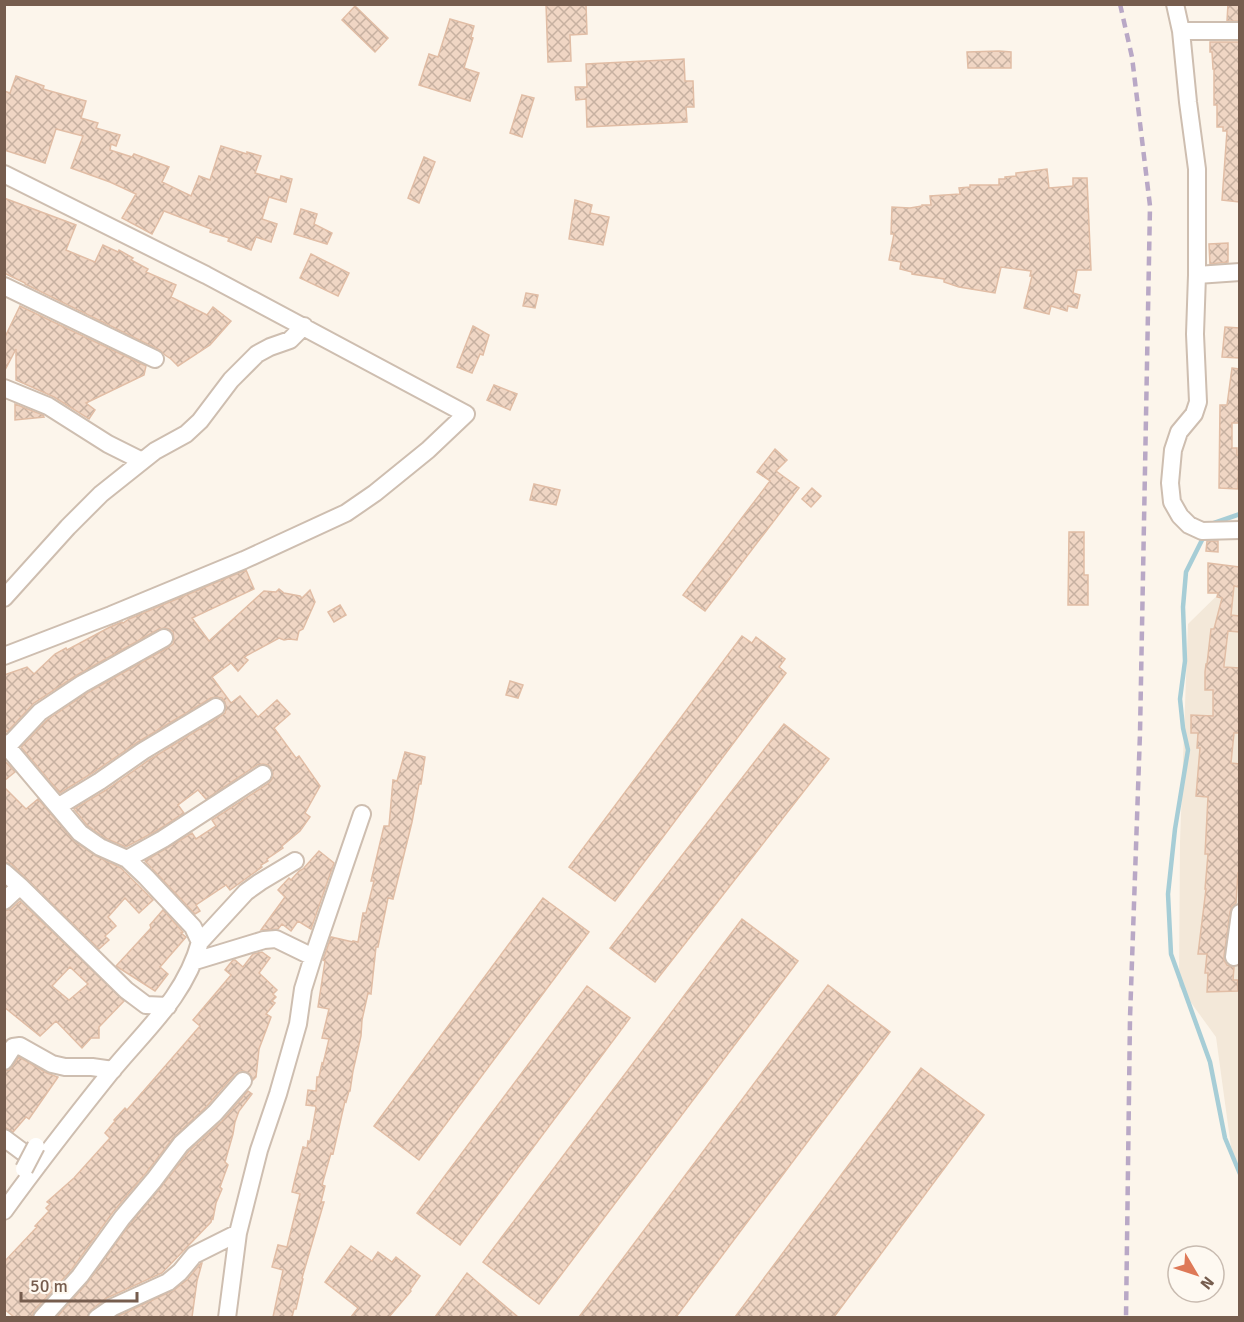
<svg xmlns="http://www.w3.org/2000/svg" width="1244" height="1322" font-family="Signika,sans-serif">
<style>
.residential{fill:#f3e8d9}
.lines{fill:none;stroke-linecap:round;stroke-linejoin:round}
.stream{stroke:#a6cdd6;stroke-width:4.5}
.building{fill:url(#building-cross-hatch);stroke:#e1bda5;stroke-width:1.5;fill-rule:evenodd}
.street-casing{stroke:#cebeb0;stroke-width:20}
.street{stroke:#fff;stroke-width:16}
.rail{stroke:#b9a8c6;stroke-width:4.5;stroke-dasharray:9 6;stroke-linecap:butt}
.street-bridge-casing{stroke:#cebeb0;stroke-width:20;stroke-linecap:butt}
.street-bridge{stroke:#fff;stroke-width:16}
</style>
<defs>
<pattern id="building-cross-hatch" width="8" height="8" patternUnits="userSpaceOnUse" patternTransform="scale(1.5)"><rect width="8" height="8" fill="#f0d6c4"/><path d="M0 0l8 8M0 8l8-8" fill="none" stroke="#c7b1a1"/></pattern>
</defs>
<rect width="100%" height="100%" fill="#fcf5eb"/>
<!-- residential -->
<path class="residential" d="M1239,574v594l-8,-21 -15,-110 -37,-51 1,-144 8,-218z"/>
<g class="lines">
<!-- stream -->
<path class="stream" d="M1214,523l26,-9
M1205,534l-19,38 -3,35 2,54 -5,38 3,29 5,22 -13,79 -7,65 3,60 39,108 15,76 15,36"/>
</g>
<!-- building -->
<path class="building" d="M546,4h40l1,30 -17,1 1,26 -23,1z
M1228,4h11v17h-12z
M355,6l33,32 -13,14 -33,-32z
M450,19l24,7 -3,11 2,1 -9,30 15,5 -9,28 -51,-16 10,-31 9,3z
M1210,42h29v160l-17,-2 5,-69h-4v-4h-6v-22h-3v-36h-1l-1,-17h-2z
M999,51l12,1v16h-43l-1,-16z
M684,59l1,22h8l1,26h-8l1,15 -100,5 -1,-28 -10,1 -1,-13h12l-1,-23z
M16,76l28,10 -1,3 43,12 -5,17 17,5 -2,5 24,7 -4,11 -5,-2 -1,6 22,7 2,-3 35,13 -7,15 29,14 8,-20 11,4 11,-34 26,8v-2l14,4 -6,17 25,7 1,-4 11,3 -6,23 -17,-5 -7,22 15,5 -6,18 -15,-5 -5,13 -23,-9 1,-3 -19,-6 1,-3 -47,-18 -12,23 -30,-16 14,-24 -26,-12 -39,-14 12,-32 -27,-7 -11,34 -41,-13v-59l6,2z
M522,95l12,3 -12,39 -12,-4z
M424,157l11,5 -16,41 -11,-5z
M1047,169l2,19 24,-2v-8h14l4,92h-14l-4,23 7,2 -3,13 -9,-2 -1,5 -16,-5 -2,8 -25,-6 8,-32h-2l1,-5 -30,-4 -6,26 -36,-6 -15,-5v-3l-32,-5v-2l-12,-3 1,-7 -12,-2 5,-26h-3l1,-27 18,1 12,-2v-1h9l-1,-9 30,-2 -1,-6 11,-1v-2h29v-6h6v-2l11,-1v-3z
M4,198l72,27 -10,25 29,12 8,-17 15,7 1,-2 14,8 -2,2 17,9 -2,3 30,13 -5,12 36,18 6,-8 18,14 -21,24 -32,21 -7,-7 -6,-4 -5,-5 -135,-66v-1l-21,-10z
M575,200l17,5 -2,8 19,4 -6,28 -34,-6z
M301,209l16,5 -3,10 18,9 -5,11 -33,-10z
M1228,243v19l-18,2 -1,-20z
M311,254l38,19 -11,23 -38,-18z
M526,293l12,2 -3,13 -12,-2z
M20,306l126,60 -2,9 -58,28 9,7 -6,9 -35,-22 -38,-17v-31l-12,23v-33z
M473,326l16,9 -6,20 -3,-1 -8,19 -15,-6z
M1225,327l14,1v30l-17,-1z
M1232,368l7,1v54h-7v25h5v7h2l-1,34 -19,-1 1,-83h7z
M494,385l23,9 -7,16 -23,-10z
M15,404l28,11 1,2 -29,3z
M775,449l12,11 -11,11 23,17 -94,123 -22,-16 87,-114 -13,-9z
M534,484l26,6 -4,15 -26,-5z
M812,488l9,8 -10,11 -9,-8z
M1069,532h15v43h4v30h-20z
M1207,541h11v11l-12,-1z
M1208,563l31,4v20l-5,-1 -3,29 8,1v16l-11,-1 -4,34v2l15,1v65h-5l-3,30 8,1v109h-1l-2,30 -4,3 -2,6 -6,44v4l3,5 7,2 -1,13h5v11l-31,1 1,-19h-3l2,-19h-9l8,-65h-1l3,-35h-3l3,-57 -12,-1 4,-48h-3l1,-15h-7v-18l22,1v-26h-8v-18l1,-8h1l4,-35h3l8,-31 -5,-1 1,-4h-10z
M246,570l8,19 -62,29 17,23 55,-50 12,1 3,-3 5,4 16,3 2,2 8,-8 5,12 -12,27 -4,2 -2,9 -8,-1 -5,1 -5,-2 -35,19 4,3 -10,11 -7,-8 -19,14 19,26 9,-7 18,21 19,-17 13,14 -16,14 22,30 3,-2 21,30 -15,27 5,4 -10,14 -18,15 1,2 -16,11 1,2 -7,4 1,2 -32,23 -4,-5 -30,20 4,6 -5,3 -50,-53 47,-28 4,6 20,-13 -4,-6 57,-37 3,-4 1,-6 -2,-5 -3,-3 -5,-1 -6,1 -51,34 -8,-9 -20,15 6,8 -26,17 -32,17 -21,-9 -18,-13 -13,-16 32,-19 43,-30 72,-44 4,-3 1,-6 -1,-5 -3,-4 -6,-1 -5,1 -73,44 -44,30 -34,21 -39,-46 26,-27 40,-27 82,-46 4,-3 1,-5 -1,-7 -4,-3 -4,-1 -6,1 -82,46 -43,28 -27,29 -3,-4v-53l23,-8 7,7 21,-20 11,-6 1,2 43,-23 12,-5 1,1 6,-4z
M340,605l6,10 -12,7 -6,-10z
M742,636l10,7 4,-6 29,22 -6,8 7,6 -171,228 -46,-34z
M510,681l13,4 -5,13 -12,-3z
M784,724l45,35 -174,223 -45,-34z
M405,752l20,5 -4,27h-2l-7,38 -19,77 -5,-1 -10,49h-2l-5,47 -3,-1 -6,27 -1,16 -8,35 -3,20h-1l-3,11 -1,-1 -12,53 -2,-1 -9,32 3,1 -4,16h3l-22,76 1,1 -7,30h-2l-2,8h-19l10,-47 -11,-3 6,-22 9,2 13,-53 -8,-2 2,-9 9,-36 4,1 1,-7 2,1 6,-34 -1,-2 -9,-1 2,-15 8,1 1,-14h2l3,-14 1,1 6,-25 -7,-1 7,-29 -11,-2 7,-46 -2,-1 8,-23 22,5v-1l5,1 5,-29h3l8,-32h-3l13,-55h5l4,-46 4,1z
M5,761l10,11 -11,9v-19z
M4,787l22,22 12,-10 36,42 22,15 25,12 32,32 -14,13 -14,-15 -17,19 8,9 -11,10 4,4 -10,9 -72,-70 -16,-15 -7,-2z
M319,851l15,12 -23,66 -13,-8 -7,10 -9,-7 -4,5 -17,1 24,-33 -7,-7 11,-12 2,2 8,-9 4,-2z
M543,898l46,34 -170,228 -45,-34z
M20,901l104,100 -25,26v11h-8l-9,10 -26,-27 -16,15 -36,-29v-96l7,-2zM70,967l18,17 -19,16 -17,-14z
M163,910l20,22 -2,1 5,4 -26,30 8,7 -13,17 -39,-25 35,-38 -1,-3z
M742,919l56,42 -259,343 -56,-42z
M262,952l8,6 -11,15 18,17 -4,4 3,3 -4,4 3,2 -9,11 5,3 -12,32 -3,28 -3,3 -3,-6 -6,-3h-5l-4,3 -28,32 -34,32 -27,35 -33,39 -41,57 -38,42 -2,6h-18l-10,-8v-47l33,-35 -2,-1 14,-15 -3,-3 4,-4 -3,-2 27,-24 36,-40 -5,-5 10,-12 -1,-1 11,-12 2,2 73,-84 -7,-6 38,-45 -6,-5 8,-10h2l8,7 10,-13z
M828,985l62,47 -214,285h-97z
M587,986l43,32 -170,227 -43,-32z
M19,1057l28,16 11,4 -29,42 -3,-2 -13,15 -9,-5v-56l5,-1 3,-3z
M921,1068l63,47 -150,202h-99z
M248,1091l4,3 -13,17 -4,11 -2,12 -8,28 3,3 -8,22 2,2 -6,14 -3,16 -1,-1 -1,4 -49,51 -55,25 -16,12 -4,7h-30l31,-35 42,-58 32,-38 27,-35 33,-30z
M351,1246l21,15 6,-9 14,10 4,-5 24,19 -10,14 1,1 -22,26h-38l7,-9 -33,-26z
M201,1263h1l-5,18 -5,36h-76l58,-27 14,-11z
M467,1273l9,8 42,36h-83z"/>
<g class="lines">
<!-- street casing -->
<g class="street-casing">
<path id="street" d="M1175,4l6,27 7,71 9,67v106l-2,59 3,68 -4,12 -15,18 -6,18 -3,33 2,19 8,14 9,9 13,6 38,-1
M1181,31h59
M4,174l202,101 260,139 -38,36 -53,43 -29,20 -102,47 -133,55 -107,41
M1197,275l43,-3
M4,286l151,73
M4,388l44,18 60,38 34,17
M4,598l64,-71 33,-33 54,-43 31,-17 14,-13 31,-41 26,-26 13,-7 20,-7 14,-14
M4,743l76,90 20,14 27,12 19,18 47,50 7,15c-15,55 -55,88 -90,131 -36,45 -72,91 -106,138
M8,746l32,-34 42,-28 82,-46
M59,806l41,-25 43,-30 73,-44
M127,859l36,-20 100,-65
M4,872l16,14
M4,901l16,-15 106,104 20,15 22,1
M200,942l46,-50 14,-10 35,-21
M1234,957l6,-44
M195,961l69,-21 12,-1 37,18
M4,1061l9,-14 7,-1 32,18 13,3h27l21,3
M4,1138l35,26
M42,1318l38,-42 42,-58 32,-38 27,-36 34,-31 28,-32
M97,1318l16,-11 55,-25 12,-10 14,-17 44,-22
M227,1318l11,-85 21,-83 19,-56 20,-70 5,-35 10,-32 49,-143"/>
</g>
<!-- street -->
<use href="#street" class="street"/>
<!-- rail -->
<path class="rail" d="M1120,4l12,53 18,149 -10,527 -10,285 -4,300"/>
<!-- street-bridge casing -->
<g class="street-bridge-casing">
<path id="street-bridge" d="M24,1169l12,-23"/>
</g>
<!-- street-bridge -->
<use href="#street-bridge" class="street-bridge"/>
</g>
<!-- border -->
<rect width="1244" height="1322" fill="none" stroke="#765d4e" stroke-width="12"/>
<!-- north arrow -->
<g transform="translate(1196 1274) rotate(129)"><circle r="28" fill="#fef9f1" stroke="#c8bbb0" stroke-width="1.5"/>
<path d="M0-4.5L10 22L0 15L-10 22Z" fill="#de7957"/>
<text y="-9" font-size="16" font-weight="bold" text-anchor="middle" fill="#765d4e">N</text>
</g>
<!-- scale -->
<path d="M21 1292v9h116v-9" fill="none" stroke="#765d4e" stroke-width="3"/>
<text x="30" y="1292" font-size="18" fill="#765d4e" stroke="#fef9f1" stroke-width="4.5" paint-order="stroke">50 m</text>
</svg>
